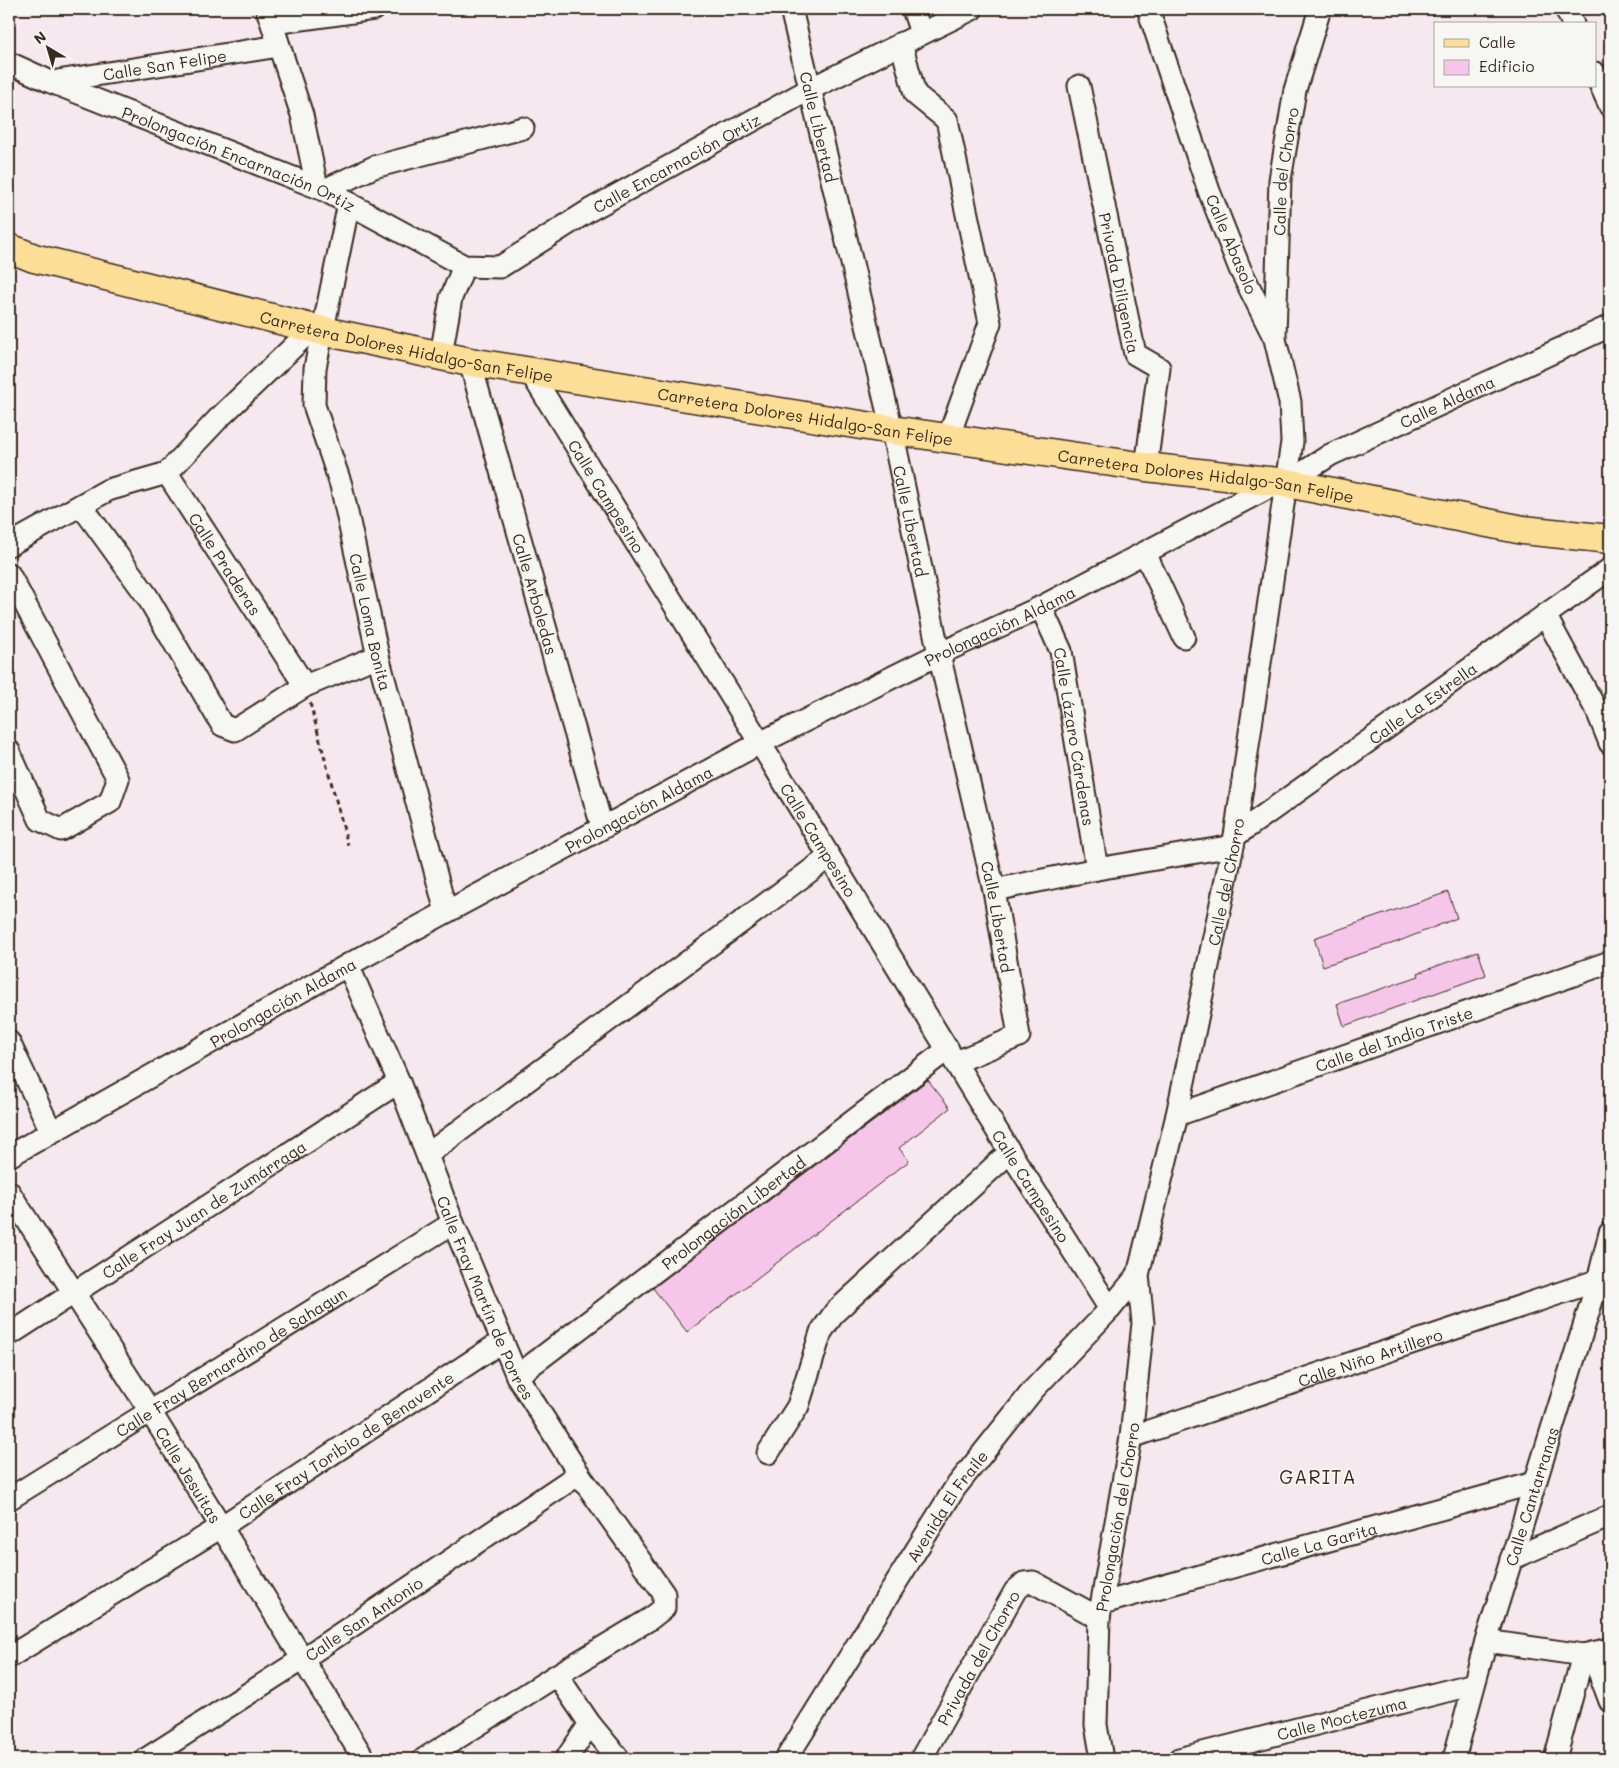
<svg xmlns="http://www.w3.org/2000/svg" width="1619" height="1768" font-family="Mali,sans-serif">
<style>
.building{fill:#f5c6e9;stroke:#3b2a1e}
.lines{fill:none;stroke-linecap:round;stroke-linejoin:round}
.minor-casing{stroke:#3b2a1e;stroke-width:25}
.major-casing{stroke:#3b2a1e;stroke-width:31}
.path{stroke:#3b2a1e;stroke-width:3;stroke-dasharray:5 4;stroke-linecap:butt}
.minor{stroke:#f6f6f2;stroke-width:21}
.major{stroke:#fcde96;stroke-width:28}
.labels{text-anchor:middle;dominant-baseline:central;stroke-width:4;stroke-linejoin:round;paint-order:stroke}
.street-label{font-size:16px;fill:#3b2a1e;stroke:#f6f6f2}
.quarter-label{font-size:19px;letter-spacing:1px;fill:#3b2a1e;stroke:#f6f6f2}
</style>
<rect width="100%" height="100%" fill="#f6e8ef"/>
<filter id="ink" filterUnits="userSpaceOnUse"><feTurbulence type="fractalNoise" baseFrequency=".02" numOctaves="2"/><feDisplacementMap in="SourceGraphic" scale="10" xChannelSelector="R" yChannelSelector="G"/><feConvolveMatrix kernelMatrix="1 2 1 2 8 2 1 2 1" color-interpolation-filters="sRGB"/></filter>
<g filter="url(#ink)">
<!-- building -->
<path class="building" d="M1448,892l9,26 -60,24 -74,24 -9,-28z
M1478,951l8,24 -142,51 -7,-22 82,-28 -1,-3z
M928,1080l22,28 -51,40 10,13 -222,171 -34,-44z"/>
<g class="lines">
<!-- minor casing -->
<g class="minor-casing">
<g id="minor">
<path d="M267,9l35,106 15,72"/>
<path id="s1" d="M791,9l101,421 47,224 55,236 25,146 -63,26"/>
<path d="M913,9l8,24"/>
<path d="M1566,9l7,15"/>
<path d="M273,23l101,-14"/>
<path d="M901,43l14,51 32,26 43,203 -42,115"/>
<path id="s2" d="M9,63l42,19 273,108 140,76 36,1 90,-57 222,-122 160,-79"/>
<path d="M1595,73l15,33"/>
<path id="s3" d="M51,82l228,-36"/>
<path id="s4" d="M1079,86l56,268 24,14 -13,99"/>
<path d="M324,190l50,-23 149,-39"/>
<path id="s5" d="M349,203l-34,165 -1,37 27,80 37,171 68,256"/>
<path id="s6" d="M1275,336l5,-156 15,-90 25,-81"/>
<path d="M441,355l10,-57 13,-32"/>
<path id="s7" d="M470,362l132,465"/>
<path id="s8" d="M529,370l231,373 250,409 100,157"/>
<path id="s9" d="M167,473l138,213"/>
<path d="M167,473l51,-54 94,-90"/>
<path id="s10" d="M1287,483l43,-28 280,-129"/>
<path d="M81,505l66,91 75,129 13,5 70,-44 73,-30"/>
<path d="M9,545l99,-55 59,-17"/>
<path d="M1145,553l39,84"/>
<path d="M9,574l109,205 -8,23 -49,28 -21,-10 -31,-69"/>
<path id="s11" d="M1041,607l20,44 36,218"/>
<path d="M1545,615l53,98 12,30"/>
<path id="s12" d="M1235,836l375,-267"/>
<path d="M994,890l103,-21 136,-23"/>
<path id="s13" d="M348,965l51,117 54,141 64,153 62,98 85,120v14l-14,11 -93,56 -133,84"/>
<path d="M9,1042l42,89"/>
<path id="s14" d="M1177,1115l433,-153"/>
<path d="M428,1154l401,-297"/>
<path id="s15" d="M9,1156l339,-191 412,-222 179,-89 102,-47 238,-125"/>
<path id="s16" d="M9,1192l141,219 214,348"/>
<path id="s17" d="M9,1335l390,-253"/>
<path id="s18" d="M517,1376l431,-327"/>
<path id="s19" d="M1131,1437l477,-160"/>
<path d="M768,1453l30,-47 23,-74 14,-20 175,-160"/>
<path id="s20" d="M9,1499l444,-276"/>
<path d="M1511,1559l99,-43"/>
<path id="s21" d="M1103,1603l431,-120"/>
<path d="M1486,1641l97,14 27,-6"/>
<path d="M1592,1653l18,48"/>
<path id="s22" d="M9,1657l212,-130 280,-185"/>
<path d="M557,1675l33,49 29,35"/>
<path id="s23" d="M922,1757l93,-166 9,-8 9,-1 66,36"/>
<path id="s24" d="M146,1759l158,-101 275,-184"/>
<path d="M566,1759l24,-35"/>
<path id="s25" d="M786,1759l169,-271 79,-99 76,-80 28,-34"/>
<path id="s26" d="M1102,1759l-6,-34 3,-107 32,-181 12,-114 -5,-48 39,-160 58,-279 57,-394 -2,-40 -15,-63 -35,-70 -31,-78 -61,-182"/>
<path id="s27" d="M1179,1759l295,-75"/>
<path id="s28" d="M1454,1759l32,-118 112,-360 12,-48"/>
<path d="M1555,1759l28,-104"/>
</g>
</g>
<!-- major casing -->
<g class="major-casing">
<g id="major">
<path id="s29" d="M9,248l25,10 289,73 147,31 422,68 254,37 141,16 236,47 87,9"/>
</g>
</g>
<!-- path -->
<path class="path" d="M310,703l38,142"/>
<!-- minor -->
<use href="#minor" class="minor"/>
<!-- major -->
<use href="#major" class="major"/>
</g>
</g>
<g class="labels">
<!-- street labels -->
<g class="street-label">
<text stroke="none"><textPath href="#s3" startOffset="115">Calle San Felipe</textPath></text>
<text stroke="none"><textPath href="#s1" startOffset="121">Calle Libertad</textPath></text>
<text stroke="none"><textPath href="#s2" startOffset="249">Prolongación Encarnación Ortiz</textPath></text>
<text stroke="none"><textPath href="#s2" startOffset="740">Calle Encarnación Ortiz</textPath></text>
<text stroke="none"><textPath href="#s6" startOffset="165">Calle del Chorro</textPath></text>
<text transform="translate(1232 244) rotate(67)">Calle Abasolo</text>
<text stroke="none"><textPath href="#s4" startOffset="201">Privada Diligencia</textPath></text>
<text stroke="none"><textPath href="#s29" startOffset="410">Carretera Dolores Hidalgo-San Felipe</textPath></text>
<text stroke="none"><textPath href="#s10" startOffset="180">Calle Aldama</textPath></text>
<text stroke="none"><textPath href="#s29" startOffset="815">Carretera Dolores Hidalgo-San Felipe</textPath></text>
<text stroke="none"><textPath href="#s29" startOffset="1220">Carretera Dolores Hidalgo-San Felipe</textPath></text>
<text stroke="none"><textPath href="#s8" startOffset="148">Calle Campesino</textPath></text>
<text stroke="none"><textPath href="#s1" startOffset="526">Calle Libertad</textPath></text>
<text stroke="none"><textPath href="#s9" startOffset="108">Calle Praderas</textPath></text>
<text stroke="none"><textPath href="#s7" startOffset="241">Calle Arboledas</textPath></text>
<text stroke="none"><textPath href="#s5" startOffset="430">Calle Loma Bonita</textPath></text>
<text stroke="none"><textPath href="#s15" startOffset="1124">Prolongación Aldama</textPath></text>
<text stroke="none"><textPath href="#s12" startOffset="230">Calle La Estrella</textPath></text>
<text stroke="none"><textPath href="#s11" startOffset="135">Calle Lázaro Cárdenas</textPath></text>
<text stroke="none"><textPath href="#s15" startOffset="719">Prolongación Aldama</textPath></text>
<text stroke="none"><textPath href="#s8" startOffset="552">Calle Campesino</textPath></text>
<text stroke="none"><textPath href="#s26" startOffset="891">Calle del Chorro</textPath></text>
<text stroke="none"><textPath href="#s1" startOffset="931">Calle Libertad</textPath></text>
<text stroke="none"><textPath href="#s15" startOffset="314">Prolongación Aldama</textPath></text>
<text stroke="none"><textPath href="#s14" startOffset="230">Calle del Indio Triste</textPath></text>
<text stroke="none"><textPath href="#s8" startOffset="958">Calle Campesino</textPath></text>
<text stroke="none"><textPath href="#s17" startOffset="232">Calle Fray Juan de Zumárraga</textPath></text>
<text stroke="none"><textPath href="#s18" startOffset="271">Prolongación Libertad</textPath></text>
<text stroke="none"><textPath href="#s13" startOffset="360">Calle Fray Martín de Porres</textPath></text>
<text stroke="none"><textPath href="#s19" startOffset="252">Calle Niño Artillero</textPath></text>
<text stroke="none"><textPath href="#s20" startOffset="261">Calle Fray Bernardino de Sahagun</textPath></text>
<text stroke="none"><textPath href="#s22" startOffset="398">Calle Fray Toribio de Benavente</textPath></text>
<text stroke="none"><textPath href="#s16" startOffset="335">Calle Jesuitas</textPath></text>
<text stroke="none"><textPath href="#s28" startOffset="274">Calle Cantarranas</textPath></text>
<text stroke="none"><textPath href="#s25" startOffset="300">Avenida El Fraile</textPath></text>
<text stroke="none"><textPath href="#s26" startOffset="244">Prolongación del Chorro</textPath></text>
<text stroke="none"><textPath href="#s21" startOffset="224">Calle La Garita</textPath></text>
<text stroke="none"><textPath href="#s24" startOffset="259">Calle San Antonio</textPath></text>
<text stroke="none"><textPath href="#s23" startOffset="114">Privada del Chorro</textPath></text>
<text stroke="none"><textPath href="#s27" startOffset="168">Calle Moctezuma</textPath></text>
</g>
<!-- quarter labels -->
<g class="quarter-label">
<text x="1318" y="1476">GARITA</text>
</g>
</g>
<!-- margin -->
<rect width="1619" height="1768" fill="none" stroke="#f6f6f2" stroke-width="30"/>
<rect x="15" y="15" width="1589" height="1738" fill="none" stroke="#3b2a1e" stroke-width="2" filter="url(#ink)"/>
<!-- legend -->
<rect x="1434" y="22" width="162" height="65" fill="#f6f6f2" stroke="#aba49d"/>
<rect x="1444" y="39" width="25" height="8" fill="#fcde96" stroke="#aba49d"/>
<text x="1479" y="48" font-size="15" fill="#3b2a1e">Calle</text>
<rect x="1444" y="60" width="25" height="15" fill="#f5c6e9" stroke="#aba49d"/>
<text x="1479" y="72" font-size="15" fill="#3b2a1e">Edificio</text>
<!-- north arrow -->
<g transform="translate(48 48) rotate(322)" stroke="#f6f6f2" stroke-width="4" paint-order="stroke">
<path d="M0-4L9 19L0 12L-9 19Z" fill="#3b2a1e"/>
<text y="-8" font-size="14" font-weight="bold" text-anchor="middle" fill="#3b2a1e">N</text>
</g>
</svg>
